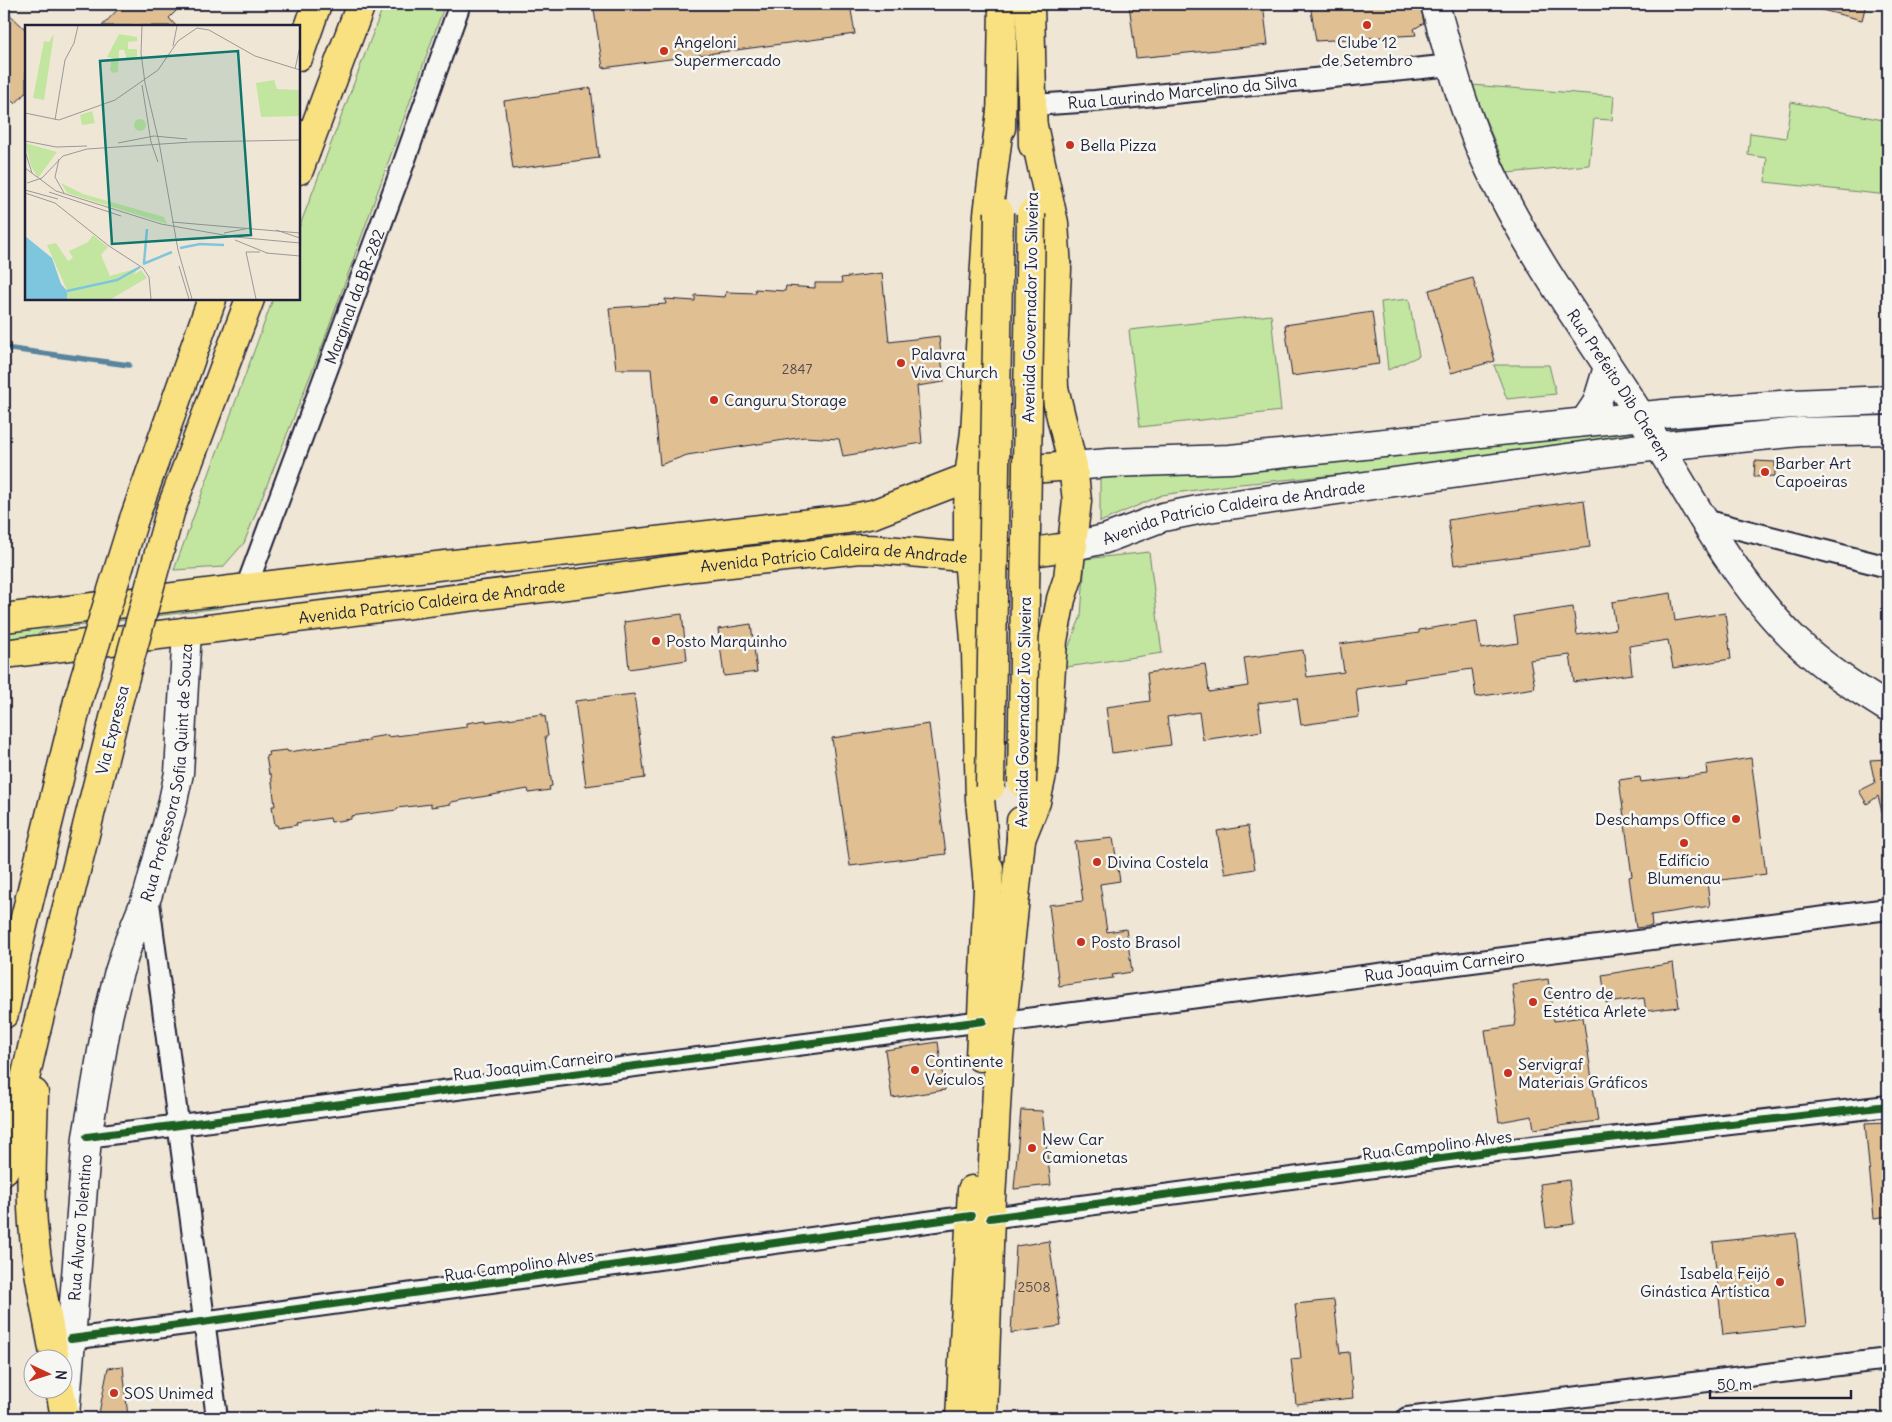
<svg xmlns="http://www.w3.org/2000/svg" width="1892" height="1422" font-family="Delius,sans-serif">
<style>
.green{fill:#c2e69f;stroke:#72846d}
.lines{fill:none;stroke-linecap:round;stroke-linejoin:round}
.stream{stroke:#59849d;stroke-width:5.5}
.building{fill:#e0c093;stroke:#22223b}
.minor-casing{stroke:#22223b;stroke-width:24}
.secondary-casing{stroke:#22223b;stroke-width:31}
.primary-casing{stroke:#22223b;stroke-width:31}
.motorway-casing{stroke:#22223b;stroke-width:31}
.minor{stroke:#f6f6f2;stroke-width:20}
.secondary{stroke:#f6f6f2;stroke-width:28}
.primary{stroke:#f9e181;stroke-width:28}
.motorway{stroke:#f9e181;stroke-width:28}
.primary-bridge-casing{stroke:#22223b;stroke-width:31;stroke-linecap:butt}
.motorway-bridge-casing{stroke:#22223b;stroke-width:31;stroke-linecap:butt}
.primary-bridge{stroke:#f9e181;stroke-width:28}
.motorway-bridge{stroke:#f9e181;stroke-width:28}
.cycleway-casing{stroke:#f6f6f2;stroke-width:11}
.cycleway{stroke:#1b5e20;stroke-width:8}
.poi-dot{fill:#c8321e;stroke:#f6f6f2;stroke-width:2}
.labels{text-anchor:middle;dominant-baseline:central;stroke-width:5;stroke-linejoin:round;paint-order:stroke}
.number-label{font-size:14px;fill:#524a51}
.poi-label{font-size:16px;fill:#22223b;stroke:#f6f6f2;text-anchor:start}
.street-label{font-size:16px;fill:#22223b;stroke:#f6f6f2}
.inset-river{fill:none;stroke:#7ec6de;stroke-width:2.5}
.inset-road{fill:none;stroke:#9d9898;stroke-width:1}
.view{fill:#0f766e;fill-opacity:0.15;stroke:#0f766e;stroke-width:2.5}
.inset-edge{fill:none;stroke:#22223b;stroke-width:2.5}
</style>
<rect width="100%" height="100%" fill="#efe6d6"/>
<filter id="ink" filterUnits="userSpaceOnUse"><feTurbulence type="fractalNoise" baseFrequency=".02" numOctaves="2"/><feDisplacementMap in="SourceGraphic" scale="10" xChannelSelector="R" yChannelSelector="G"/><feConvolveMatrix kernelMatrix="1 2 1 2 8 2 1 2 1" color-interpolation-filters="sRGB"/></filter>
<g filter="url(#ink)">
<!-- green -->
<path class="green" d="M384,4h61l-121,337 -80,202 -21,24 -49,3 99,-271h26v-71z
M1471,85l143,11 -2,24 -18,-1 -5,46 -81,8z
M1791,102l97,19v74l-123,-13 2,-24 -19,-3 2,-22 36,5z
M1409,299l10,57 -31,14 -7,-68z
M1271,315l10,96 -141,16 -11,-97z
M1494,365h55l7,29 -49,5z
M1888,409v9l-458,48 -200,19 -68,10 -62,27v-46l371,-33z
M1149,552l13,101 -102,15 21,-52 4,-57z
M227,597v8l-7,3 -175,22 -24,14 -17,2v-17z"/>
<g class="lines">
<!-- stream -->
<path class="stream" d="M4,348l125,17"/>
</g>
<!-- building -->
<path class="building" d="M123,4h60l-14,14 7,8h-74z
M593,4h257l5,30 -252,34z
M1129,4h134l5,41 -132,13z
M1310,4h110l4,19 -10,6 2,6 -100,6z
M1818,4h48l-4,16 -44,-11z
M4,9l22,21v62l-11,12 -11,-11z
M591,88l8,70 -86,11 -9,-68z
M882,273l7,69 50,-6 5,46 -27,4 5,57 -79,13 -4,-17 -35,-2 -117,18 -27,10 -9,-96h-35l-7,-61 57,-4 -1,-5 30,2v-6l30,2 1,-5 30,1 -1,-4 30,2 1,-5 29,2v-5h27l-1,-5z
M1473,278l22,83 -44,12 -22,-83z
M1372,312l7,52 -87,12 -7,-51z
M1755,461l20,1v14l-21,1z
M1584,500l6,47 -136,18 -6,-45z
M1671,593l4,28 50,-8 6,46 -58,9 -5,-28 -39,6 3,28 -58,8 -4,-27 -40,5 5,28 -59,9 -4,-28 -68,10 1,3 -49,7 3,28 -58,8 -4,-27 -39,5 4,28 -59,9 -4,-28 -32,5 4,28 -59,8 -6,-46 44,-6 -3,-28 58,-9 4,28 39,-6 -4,-28 59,-8 4,27 37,-5 -4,-28 79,-11v-3l58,-9 4,28 37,-6 -4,-27 59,-9 4,28 39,-6 -4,-27z
M682,614l5,46 -58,9 -5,-47z
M751,624l6,48 -33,4 -6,-47z
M634,694l11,84 -59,8 -11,-85z
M543,714v3l2,-1 3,20h-3l7,50 -3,1 1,3 -21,3 -1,-4 -77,13v2l-20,3v-3l-34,4v2l-46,6v3l-20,3 -1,-4 -34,5 1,2 -19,3 -1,-3h-2l-3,-19h3l-4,-32h-2l-3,-18 3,-1 -1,-3 19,-2 1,2 79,-11h2v-3l19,-3v2l79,-10v-4l19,-3v2z
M929,724l17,130 -96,12 -18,-128z
M1751,758l15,116 -59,8 3,24 -59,9 1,11 -16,2 -7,-51 3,-1 -13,-96 21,-3 1,5 66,-8 -1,-9z
M1888,759v52l-6,1 -4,-16 -11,8 -8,-13 16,-8 -5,-23z
M1248,826l7,43 -30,5 -8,-43z
M1113,838l7,43 -20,3 7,48 19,-3 6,43 -20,3 1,3 -54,8 -10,-81 34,-4 -8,-59z
M1673,963l6,44 -33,4 -2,-13 -38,5 -4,-28z
M1548,979l6,42 29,-4 15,104 -64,8 -2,-13 -33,6 -14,-92 29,-4 2,-13 -4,-29z
M938,1042l7,48 -53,8 -7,-48z
M1021,1110l21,1 9,74 -37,4z
M1888,1122v94l-14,2 -9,-95z
M1569,1180l5,44 -28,4 -6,-44z
M1796,1233l10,93 -83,9 -10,-93z
M1049,1241l12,85 -50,7 5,-87z
M1334,1300l6,53 9,-1 4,46 -57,6 -5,-45 10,-1 -6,-54z
M123,1366l5,52h-30l10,-50z"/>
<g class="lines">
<!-- minor casing -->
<g class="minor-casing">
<g id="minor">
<path id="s1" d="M1033,105l62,-4 357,-36"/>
<path d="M1704,520l184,47"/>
<path id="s2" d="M246,588l156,-420 58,-164"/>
<path d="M148,895l69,523"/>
<path id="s3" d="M1002,1022l886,-113"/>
<path d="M87,1137l896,-116"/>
<path d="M990,1218l497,-66 401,-46"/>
<path d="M71,1339l146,-19 754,-104"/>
<path d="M1407,1418l481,-59"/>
</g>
</g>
<!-- secondary casing -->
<g class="secondary-casing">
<g id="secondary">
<path id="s4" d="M1435,4c15,56 30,114 55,166 41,87 98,164 150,245 48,76 90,161 155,225 28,27 61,48 93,68"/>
<path d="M1585,421l12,-18 11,-36"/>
<path d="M1073,466l36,-3 121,-4 433,-45 130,-10 95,-4"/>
<path id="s5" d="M1073,546l32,-7 58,-22 45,-9 424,-59 168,-17 88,-2"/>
<path id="s6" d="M65,1416l22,-279 21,-120 10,-42 11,-34 19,-47 23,-84 8,-37 8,-142"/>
</g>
</g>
<!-- primary casing -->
<g class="primary-casing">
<g id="primary">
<path d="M1030,4l3,141"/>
<path d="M1001,128l2,-124"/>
<path d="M4,618l276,-34 567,-65 26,-5 96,-37 47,-7 57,-4"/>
<path id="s7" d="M4,654l571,-70 119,-17 166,-18c36,0 70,6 106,8 36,1 72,-6 107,-11"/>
<path d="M1021,839l15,-37 8,-37 9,-124 8,-42 7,-21 9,-77 -4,-35 -19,-78 -1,-30 4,-89 -3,-46 -21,-97"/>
<path d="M988,887l-8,-88 -4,-147 -8,-95v-44l1,-36 6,-45 13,-218 13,-103"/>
<path d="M980,1057l9,-189"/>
<path d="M960,1418l12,-228"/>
<path d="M983,1418l7,-200 9,-165 22,-214v-18"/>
</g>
</g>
<!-- motorway casing -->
<g class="motorway-casing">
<path id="motorway" d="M299,56l18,-52
M299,170l62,-166
M171,509l79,-210
M134,519l78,-220
M4,1014l18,-84 57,-233
M34,1093c-1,47 -5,95 0,142 4,42 14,83 21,125
M4,1170l32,-139 81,-325
M60,1390l5,27"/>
</g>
<!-- minor -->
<use href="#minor" class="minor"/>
<!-- secondary -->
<use href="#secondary" class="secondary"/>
<!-- primary -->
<use href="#primary" class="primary"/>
<!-- motorway -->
<use href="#motorway" class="motorway"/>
<!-- primary-bridge casing -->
<g class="primary-bridge-casing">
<path id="primary-bridge" d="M1022,783l9,-569
M990,787l9,-575"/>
</g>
<!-- motorway-bridge casing -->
<g class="motorway-bridge-casing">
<path id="motorway-bridge" d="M79,697l55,-178
M117,706l54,-197"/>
</g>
<!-- primary-bridge -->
<use href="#primary-bridge" class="primary-bridge"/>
<!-- motorway-bridge -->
<use href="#motorway-bridge" class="motorway-bridge"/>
<!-- cycleway casing -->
<g class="cycleway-casing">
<path id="cycleway" d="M87,1137l896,-116
M990,1218l497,-66 401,-46
M71,1339l146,-19 754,-104"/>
</g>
<!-- cycleway -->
<use href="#cycleway" class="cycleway"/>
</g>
</g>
<!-- markers -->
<g class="poi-dot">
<circle cx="1367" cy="25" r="5"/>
<circle cx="664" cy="51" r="5"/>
<circle cx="1070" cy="145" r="5"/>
<circle cx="901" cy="363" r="5"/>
<circle cx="714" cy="400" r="5"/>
<circle cx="1765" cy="472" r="5"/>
<circle cx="656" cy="641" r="5"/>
<circle cx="1736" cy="819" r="5"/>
<circle cx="1684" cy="843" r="5"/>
<circle cx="1097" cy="862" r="5"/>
<circle cx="1081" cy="942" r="5"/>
<circle cx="1533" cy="1002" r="5"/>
<circle cx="915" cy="1070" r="5"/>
<circle cx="1508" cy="1073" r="5"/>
<circle cx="1032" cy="1148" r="5"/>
<circle cx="1780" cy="1282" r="5"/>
<circle cx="114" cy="1393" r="5"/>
</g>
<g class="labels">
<!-- number labels -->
<g class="number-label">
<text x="797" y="369">2847</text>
<text x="1034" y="1287">2508</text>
</g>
<!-- poi labels -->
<g class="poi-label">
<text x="674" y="42">Angeloni<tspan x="674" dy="18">Supermercado</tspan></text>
<text x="1367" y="42" text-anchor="middle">Clube 12<tspan x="1367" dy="18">de Setembro</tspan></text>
<text x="1080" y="145">Bella Pizza</text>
<text x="911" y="354">Palavra<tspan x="911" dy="18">Viva Church</tspan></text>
<text x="724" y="400">Canguru Storage</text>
<text x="1775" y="463">Barber Art<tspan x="1775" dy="18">Capoeiras</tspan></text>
<text x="666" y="641">Posto Marquinho</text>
<text x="1726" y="819" text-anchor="end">Deschamps Office</text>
<text x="1684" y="860" text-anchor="middle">Edifício<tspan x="1684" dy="18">Blumenau</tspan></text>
<text x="1107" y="862">Divina Costela</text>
<text x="1091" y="942">Posto Brasol</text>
<text x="1543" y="993">Centro de<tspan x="1543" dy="18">Estética Arlete</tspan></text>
<text x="925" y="1061">Continente<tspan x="925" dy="18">Veículos</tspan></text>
<text x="1518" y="1064">Servigraf<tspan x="1518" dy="18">Materiais Gráficos</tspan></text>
<text x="1042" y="1139">New Car<tspan x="1042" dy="18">Camionetas</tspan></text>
<text x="1770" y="1273" text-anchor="end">Isabela Feijó<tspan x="1770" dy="18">Ginástica Artística</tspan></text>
<text x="124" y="1393">SOS Unimed</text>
</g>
<!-- street labels -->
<g class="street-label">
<text stroke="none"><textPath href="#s1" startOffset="150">Rua Laurindo Marcelino da Silva</textPath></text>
<text stroke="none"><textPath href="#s2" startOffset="311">Marginal da BR-282</textPath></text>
<text transform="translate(1030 307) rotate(-89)">Avenida Governador Ivo Silveira</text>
<text stroke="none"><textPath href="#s4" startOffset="426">Rua Prefeito Dib Cherem</textPath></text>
<text stroke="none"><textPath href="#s5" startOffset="165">Avenida Patrício Caldeira de Andrade</textPath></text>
<text stroke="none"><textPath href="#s7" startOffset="836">Avenida Patrício Caldeira de Andrade</textPath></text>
<text stroke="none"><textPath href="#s7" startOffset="431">Avenida Patrício Caldeira de Andrade</textPath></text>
<text transform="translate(1023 712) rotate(-89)">Avenida Governador Ivo Silveira</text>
<text transform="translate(112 730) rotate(-76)">Via Expressa</text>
<text stroke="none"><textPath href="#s6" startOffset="655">Rua Professora Sofia Quint de Souza</textPath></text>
<text stroke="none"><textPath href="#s3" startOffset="446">Rua Joaquim Carneiro</textPath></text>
<text transform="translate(533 1065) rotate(-7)">Rua Joaquim Carneiro</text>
<text transform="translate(1437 1145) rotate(-7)">Rua Campolino Alves</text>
<text stroke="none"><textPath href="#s6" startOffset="189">Rua Álvaro Tolentino</textPath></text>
<text transform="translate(519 1265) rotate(-8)">Rua Campolino Alves</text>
</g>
</g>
<!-- overview -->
<g transform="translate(25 25)">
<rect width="275" height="275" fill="#efe6d6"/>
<path d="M29,9l-10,66 -11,-2 11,-57 5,1zM94,9l18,3v4l-9,1v7h9v8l-10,2 -3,-9h-5l-1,22 -5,1 -3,-3 2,-12 -5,-1zM249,55l3,9 23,1v26l-39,1 -5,-34zM67,86l3,12 -13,2 -2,-10zM109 100a6 6 0 1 1 12 0a6 6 0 1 1-12 0ZM0,118l32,9 -19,26 -7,-12zM36,158l22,11 81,23 3,7 -100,-31zM68,210l15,12 -7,8 9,21 28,-8 -4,7 7,-5 6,8 -36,21h-44l-1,-11 -19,-43 9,-2 12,18 5,-3 -4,-7 19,-9z" fill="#c2e69f"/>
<path d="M0,211l27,22 9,26 6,7v8h-42z" fill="#7ec6de"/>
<path class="inset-river" d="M155,223l20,-4 24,1M119,238l3,-34M118,239l29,-12M42,266l50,-11 23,-13"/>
<path class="inset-road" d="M117,1l-1,27 4,30 14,59 19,108 14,49M148,21l4,-20M270,44l5,-23M117,60l9,57 7,20M0,88l34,7 56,-20 43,-30 20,-29 19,-13 12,2 46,26 45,14M30,95l10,-60 9,-17 4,-17M0,116l31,6 31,-1M93,118l36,-7 33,3M0,126l7,22M34,134l-4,18 9,16M0,143l31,23 105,33 74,13 65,6M2,158l15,-5 21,-22 24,-7 105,-7 108,-2M0,165l33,9M24,167l72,24M0,168l30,10 54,43 34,22 6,9 2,22M147,197l128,11M251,205l24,8M199,208l26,-5M210,215l32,13M241,228l34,3M154,241l10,33M231,274l-10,-47h14"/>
<path class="view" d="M213,26l13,184 -139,9 -12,-183z"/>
<rect width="275" height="275" class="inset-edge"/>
</g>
<!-- margin -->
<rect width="1892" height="1422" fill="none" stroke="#f6f6f2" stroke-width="20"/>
<rect x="10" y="10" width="1872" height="1402" fill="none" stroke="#22223b" stroke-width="2" filter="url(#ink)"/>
<!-- north arrow -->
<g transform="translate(48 1374) rotate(94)"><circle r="24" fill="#f6f6f2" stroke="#a1a1a9"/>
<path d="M0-4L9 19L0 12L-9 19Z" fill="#c8321e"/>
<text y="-8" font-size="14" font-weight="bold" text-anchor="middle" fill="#22223b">N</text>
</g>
<!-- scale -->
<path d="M1710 1390v8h141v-8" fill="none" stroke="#22223b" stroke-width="2.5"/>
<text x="1717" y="1390" font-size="15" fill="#22223b" stroke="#f6f6f2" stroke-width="4" paint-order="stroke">50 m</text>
</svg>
